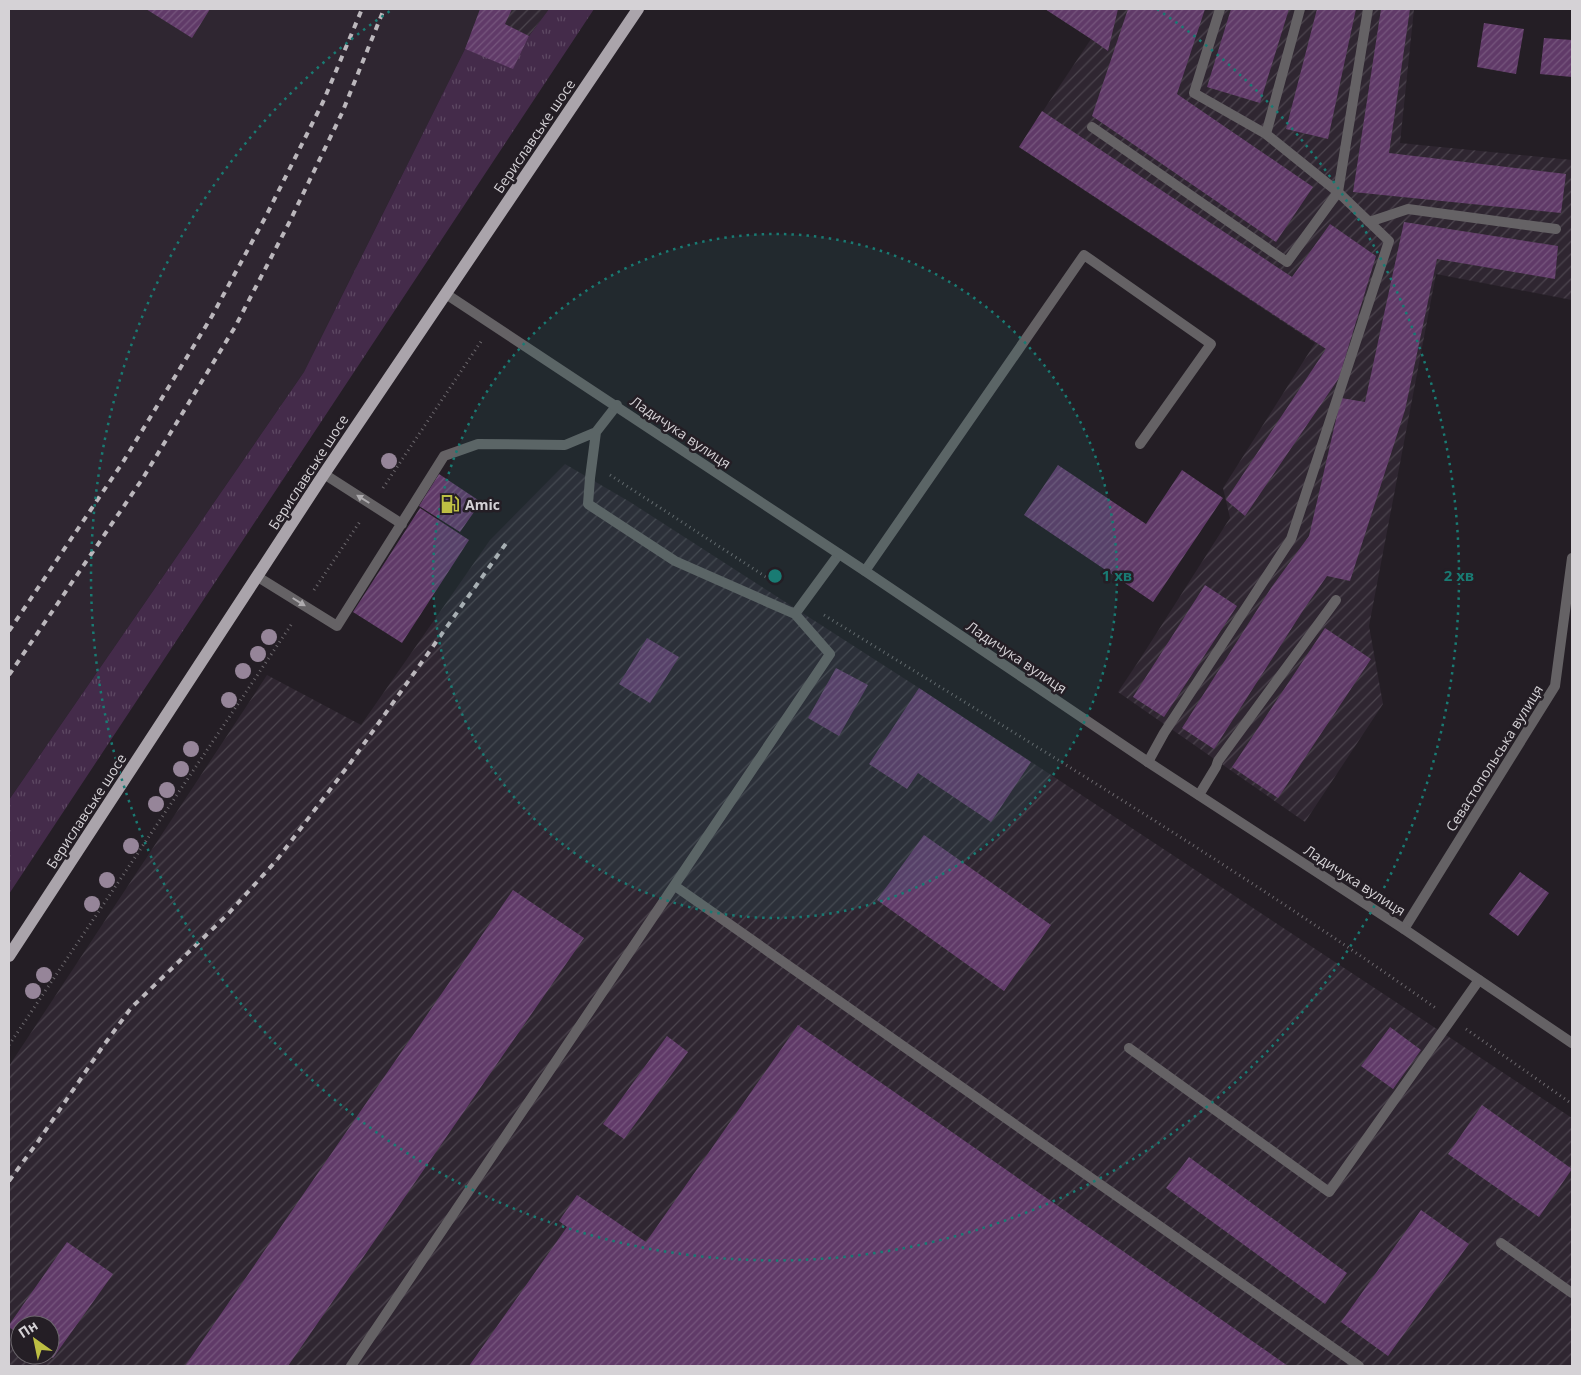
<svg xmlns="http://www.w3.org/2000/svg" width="1581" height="1375" font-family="'Open Sans',sans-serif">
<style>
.built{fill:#2f2631}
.industrial{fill:url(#industrial-furrows);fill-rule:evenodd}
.grass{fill:url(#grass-tufts)}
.building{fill:url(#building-hatch)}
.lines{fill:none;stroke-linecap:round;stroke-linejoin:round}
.path{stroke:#6c686d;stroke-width:3;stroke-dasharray:1 4;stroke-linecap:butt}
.service{stroke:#656265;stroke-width:10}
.minor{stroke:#656265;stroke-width:10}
.tertiary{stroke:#656265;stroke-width:10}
.primary{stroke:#aaa4ab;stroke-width:12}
.rail{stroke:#bbb7bc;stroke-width:4;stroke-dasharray:6 6;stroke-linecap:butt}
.tree{fill:#968599}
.oneway{fill:#aeabae}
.ring{fill:none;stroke:#197b73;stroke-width:2.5;stroke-dasharray:2.5 5}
.labels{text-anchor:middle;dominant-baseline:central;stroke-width:5;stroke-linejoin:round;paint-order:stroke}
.street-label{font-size:14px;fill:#d5d2d6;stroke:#241e25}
.poi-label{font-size:14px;font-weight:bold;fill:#d5d2d6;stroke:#241e25;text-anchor:start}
.centre{fill:#197b73;stroke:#241e25;stroke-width:2.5}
.ring-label{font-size:15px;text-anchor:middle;font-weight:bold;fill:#197b73;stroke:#241e25;stroke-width:5;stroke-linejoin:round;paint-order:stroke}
</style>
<defs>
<pattern id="industrial-furrows" width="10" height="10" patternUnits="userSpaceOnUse" patternTransform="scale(1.25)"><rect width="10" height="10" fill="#2f2631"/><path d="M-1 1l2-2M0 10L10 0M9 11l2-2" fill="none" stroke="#4c454e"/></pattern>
<pattern id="grass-tufts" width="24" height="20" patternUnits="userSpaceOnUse" patternTransform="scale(1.25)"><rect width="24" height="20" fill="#442b4a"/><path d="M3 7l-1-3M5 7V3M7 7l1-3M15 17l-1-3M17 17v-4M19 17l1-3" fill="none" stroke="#5e4963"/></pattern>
<pattern id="building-hatch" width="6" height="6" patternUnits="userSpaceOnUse" patternTransform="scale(1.25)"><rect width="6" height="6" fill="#603a68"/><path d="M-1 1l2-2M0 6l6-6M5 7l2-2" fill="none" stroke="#76567d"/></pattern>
</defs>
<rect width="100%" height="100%" fill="#241e25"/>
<!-- built -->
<path class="built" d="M9,9h471l-15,40 -161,323 -295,428z"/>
<!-- industrial -->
<path class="industrial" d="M480,9h69l-20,27 -16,33 -48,-20z
M1045,9h369l-14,134 172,17v140l-136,-26 -67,352 14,78 -78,118 -187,-130 22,-33 90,-141 -7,-30 92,-145 -296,-196 72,-108z
M565,464l65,38 289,186 653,430v248h-1563v-300l258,-391 94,50 129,-185zM20,1325h30v30h-30z"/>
<!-- grass -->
<path class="grass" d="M549,9h45l-585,885v-94l295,-428 161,-323 48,19 16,-32z"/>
<!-- building -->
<path class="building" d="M146,9h64l-18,29z
M480,9h32l-7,15 24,12 -16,33 -48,-20z
M1045,9h73l-10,42 -17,-12z
M1128,9h77l-28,85 136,93 -37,55 -184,-126z
M1231,9h58l-29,94 -53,-16z
M1317,9h39l-28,130 -42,-10z
M1381,9h29l-21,144 177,21 -5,39 -208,-21z
M1484,23l40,6 -8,45 -39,-7z
M1544,38l28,2v37l-32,-3z
M1042,111l250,166 38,-53 46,32 -37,122 -94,138 -19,-16 100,-151 -307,-202z
M1404,222l154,24 -3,33 -118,-20 -32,151 -55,171 -23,-5 -23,33 -90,140 -32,-21 89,-140 38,-52 32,-138 24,4z
M1058,465l88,59 36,-54 41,28 -70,104 -129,-87z
M439,474l42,28 -21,30 -41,-26z
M420,508l49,32 -67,103 -49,-31z
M1205,585l32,21 -73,111 -31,-20z
M1325,628l46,31 -93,139 -46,-31z
M647,638l32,19 -29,46 -31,-19z
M836,668l32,17 -29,51 -31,-18z
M919,688l112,74 -40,60 -73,-49 -11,16 -38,-25z
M924,835l127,90 -47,66 -127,-91z
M1520,872l29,21 -31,43 -29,-22z
M513,890l71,48 -296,428h-103z
M798,1025l490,341h-819l98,-139 -8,-6 18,-26 69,47z
M1390,1027l31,23 -28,39 -32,-23z
M667,1036l21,16 -64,87 -21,-15z
M1482,1105l90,64 -33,48 -91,-63z
M1189,1157l158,116 -22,31 -159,-116z
M1421,1210l48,34 -81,112 -47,-34z
M67,1242l46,32 -60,84 -3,-2v-31h-30v10l-11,-8v-2z"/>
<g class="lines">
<!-- path -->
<path class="path" d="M610,475l156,102
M383,488l99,-148
M314,590l47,-70
M824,615c206,128 414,253 613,394
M1466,1029l106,75
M9,1045l284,-423"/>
<!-- service -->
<path class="service" d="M1220,9l-26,84 72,41
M1300,9l-34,125 72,58 30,-183
M1092,127l195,135 51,-70 51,49 -98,298 -127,194 -16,29
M1369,222l39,-13 148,20
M596,432l-6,46 -2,26 87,57 120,53 44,-60
M324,474l78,50
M865,571l219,-316 127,89 -71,100
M258,577l79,49 107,-170 34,-12 87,1 31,-13 21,-27
M1199,795l17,-28 2,-6 118,-161
M675,886l684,480
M1129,1048l200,144 150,-212
M1501,1243l71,50
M351,1366l479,-712 -35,-40"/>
<!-- minor -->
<path class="minor" d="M1404,929l151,-243 17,-128"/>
<!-- tertiary -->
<path class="tertiary" d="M446,294l419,277 283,191 256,167 168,114"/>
<!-- primary -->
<path class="primary" d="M9,956l315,-482 314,-465"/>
<!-- rail -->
<path class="rail" d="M9,631l114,-169 89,-146 54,-100 57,-114 39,-93
M9,675l134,-197 92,-151 54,-104 53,-110 42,-104
M9,1181l28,-38 64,-94 30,-41 97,-94 48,-53 75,-99 156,-220"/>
</g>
<!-- trees -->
<g class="tree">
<circle cx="389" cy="461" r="8"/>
<circle cx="269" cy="637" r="8"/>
<circle cx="258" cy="654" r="8"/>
<circle cx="243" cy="671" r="8"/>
<circle cx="229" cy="700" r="8"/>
<circle cx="191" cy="749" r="8"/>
<circle cx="181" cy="769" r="8"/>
<circle cx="167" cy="790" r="8"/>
<circle cx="156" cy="804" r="8"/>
<circle cx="131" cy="846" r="8"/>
<circle cx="107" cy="880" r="8"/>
<circle cx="92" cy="904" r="8"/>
<circle cx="44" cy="975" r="8"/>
<circle cx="33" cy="991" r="8"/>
</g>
<!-- one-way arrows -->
<defs><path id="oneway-solid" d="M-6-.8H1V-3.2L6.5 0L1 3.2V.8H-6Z" transform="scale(1.25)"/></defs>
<g class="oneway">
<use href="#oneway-solid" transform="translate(363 499) rotate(-148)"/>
<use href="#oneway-solid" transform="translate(299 602) rotate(32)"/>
</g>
<!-- distance rings -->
<circle cx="775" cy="576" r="342" fill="#197b73" fill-opacity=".12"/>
<g class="ring">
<circle cx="775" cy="576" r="342"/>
<path d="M1157 9A684 684 0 1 1 393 9"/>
</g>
<!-- icons -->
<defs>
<g id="fuel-bare" transform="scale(1.5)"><path d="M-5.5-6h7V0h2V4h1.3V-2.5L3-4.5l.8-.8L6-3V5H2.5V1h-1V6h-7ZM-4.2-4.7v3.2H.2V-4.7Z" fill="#bdbf43" stroke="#241e25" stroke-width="2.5" paint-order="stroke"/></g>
</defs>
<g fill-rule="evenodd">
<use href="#fuel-bare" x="450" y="504"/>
</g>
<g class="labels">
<!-- street labels -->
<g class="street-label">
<text transform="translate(534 136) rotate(-56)">Бериславське шосе</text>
<text transform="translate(681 432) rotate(34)">Ладичука вулиця</text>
<text transform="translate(308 472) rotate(-57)">Бериславське шосе</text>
<text transform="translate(1017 657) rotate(34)">Ладичука вулиця</text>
<text transform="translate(1494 758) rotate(-58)">Севастопольська вулиця</text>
<text transform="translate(86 811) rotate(-57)">Бериславське шосе</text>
<text transform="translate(1355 880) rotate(33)">Ладичука вулиця</text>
</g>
<!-- poi labels -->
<g class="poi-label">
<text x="465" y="504">Amic</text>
</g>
</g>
<circle cx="775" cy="576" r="8" class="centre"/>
<g class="ring-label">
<text x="1117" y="581">1 хв</text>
<text x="1459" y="581">2 хв</text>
</g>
<!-- border -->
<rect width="1581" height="1375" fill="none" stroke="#d5d2d6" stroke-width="20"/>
<!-- north arrow -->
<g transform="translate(35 1340) rotate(327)"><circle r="24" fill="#241e25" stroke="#6b666c"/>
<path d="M0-4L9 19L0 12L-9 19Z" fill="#bdbf43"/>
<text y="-8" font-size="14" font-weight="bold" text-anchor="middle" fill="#d5d2d6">Пн</text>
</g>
</svg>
